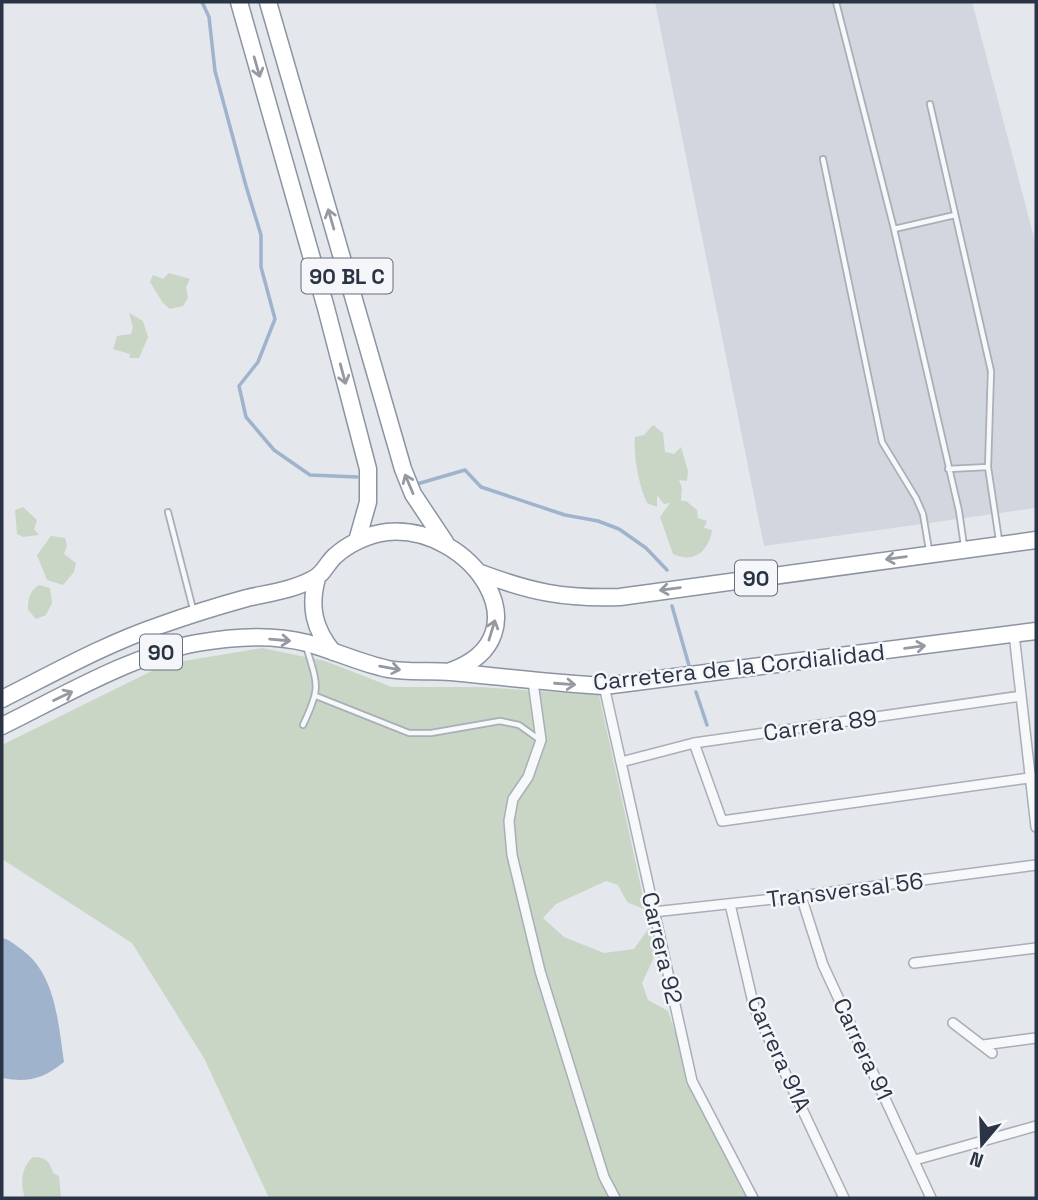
<svg xmlns="http://www.w3.org/2000/svg" width="1038" height="1200" font-family="'Space Grotesk',sans-serif">
<style>
.built{fill:#d2d6de}
.green{fill:#c9d6c5}
.water{fill:#9fb4cc}
.lines{fill:none;stroke-linecap:round;stroke-linejoin:round}
.stream{stroke:#9fb4cc;stroke-width:3.5}
.service-casing{stroke:#a9aeb7;stroke-width:8}
.minor-casing{stroke:#a9aeb7;stroke-width:12}
.trunk-casing{stroke:#8b94a3;stroke-width:19}
.service{stroke:#f7f8fa;stroke-width:4.5}
.minor{stroke:#f7f8fa;stroke-width:9}
.trunk{stroke:#fff;stroke-width:16}
.oneway{stroke:#959aa2}
.labels{text-anchor:middle;dominant-baseline:central;stroke-width:5;stroke-linejoin:round;paint-order:stroke}
.shield{fill:#f4f6f9;stroke:#676e7b;stroke-width:2}
.shield-label{font-size:21px;font-weight:bold;fill:#2b3445}
.street-label{font-size:23px;fill:#2b3445;stroke:#f4f6f9}
</style>
<rect width="100%" height="100%" fill="#e4e7ec"/>
<!-- built -->
<path class="built" d="M655,2h317l64,243v263l-272,38z"/>
<!-- green -->
<path class="green" d="M169,273l21,6 -4,8 2,11 -5,8 -13,3 -7,-6 -13,-21 3,-7 10,4z
M129,313l14,8 5,16 -9,21h-10l1,-4 -17,-5 4,-13 14,-2 2,-7z
M653,425l10,8 2,19 9,2 7,-7 7,24 -1,10 -8,-1 3,8 -1,13h5l11,9 1,8 9,3 -3,7 8,2c-3,21 -18,34 -39,24l-13,-37 10,-14 -6,1 -7,-9v12l-10,-4c-8,-17 -14,-47 -12,-66l9,-2z
M23,507l14,13 -3,9 5,6 -16,2 -6,-3 -2,-24z
M51,536l14,2 2,8 -3,8 12,9 -2,9 -11,13 -16,-5 -10,-25z
M39,585l11,3 2,15 -6,12 -10,4 -8,-9c0,-12 1,-18 11,-25z
M262,648l63,13 67,26h87l120,8 47,215 -19,-8 -9,-17 -12,-4 -50,23 -13,14 21,19 40,16 30,-4 15,-21 6,27 -13,28 6,17 20,11 24,70 61,117h-484l-65,-140 -72,-115 -130,-84v-114l164,-81z
M33,1157c12,0 17,4 20,16l6,3 2,22h-36c-5,-14 -4,-31 8,-41z"/>
<!-- water -->
<path class="water" d="M2,938c8,2 12,6 19,11 35,25 37,73 43,113 -21,17 -36,21 -62,16z"/>
<g class="lines">
<!-- stream -->
<path class="stream" d="M202,2l7,15 6,54 31,115 15,49v32l14,52 -17,43 -19,24 7,31 28,33 36,25 47,2
M417,484l48,-14 16,17 84,28 33,6 21,8 27,19 21,22
M672,606l18,63
M696,692l11,33"/>
<!-- service casing -->
<g class="service-casing">
<path id="service" d="M836,2l58,227 65,282 5,35
M930,104l61,267 -3,96 11,73
M823,159l59,283 34,56 7,16 6,36
M894,229l61,-14
M948,469l40,-2
M168,512l25,97
M316,696l93,37h22l69,-12 19,4 21,15
M303,725c18,-38 15,-39 3,-79"/>
</g>
<!-- minor casing -->
<g class="minor-casing">
<path id="minor" d="M1014,634l22,193
M533,682l8,58 -13,37 -15,22 -4,22 3,34 28,116 64,206 11,21
M604,686l88,395 61,117
M694,743l28,78 314,-44
M621,762l73,-19 327,-47
M801,896l22,69 108,233
M730,904l24,103 90,191
M653,912l148,-16 235,-31
M914,963l122,-15
M953,1023l39,30
M983,1045l53,-7
M915,1160l121,-34"/>
</g>
<!-- trunk casing -->
<g class="trunk-casing">
<path id="trunk" d="M239,2l87,306 42,161v33l-11,39
M268,2l135,467 10,25 32,48
M478,572c52,20 86,27 142,25l416,-57
M317,578c-8,29 -3,51 16,74
M2,699c52,-26 103,-55 159,-74 28,-10 57,-19 86,-27 22,-5 46,-8 66,-19 10,-4 14,-16 22,-23 13,-12 34,-22 52,-24 85,-8 160,104 64,139
M2,726c59,-29 130,-71 195,-83 34,-6 76,-9 110,0 28,8 53,20 81,26 21,4 42,1 63,3 52,5 102,11 153,14l432,-55"/>
</g>
<!-- service -->
<use href="#service" class="service"/>
<!-- minor -->
<use href="#minor" class="minor"/>
<!-- trunk -->
<use href="#trunk" class="trunk"/>
</g>
<!-- one-way arrows -->
<defs><path id="oneway-shaft" d="M-6 0H5M1.5-3L5.5 0L1.5 3" fill="none" stroke-width="1.6" stroke-linecap="round" stroke-linejoin="round" transform="scale(1.75)"/></defs>
<g class="oneway">
<use href="#oneway-shaft" transform="translate(257 67) rotate(74)"/>
<use href="#oneway-shaft" transform="translate(331 219) rotate(-106)"/>
<use href="#oneway-shaft" transform="translate(343 374) rotate(75)"/>
<use href="#oneway-shaft" transform="translate(409 484) rotate(-113)"/>
<use href="#oneway-shaft" transform="translate(896 558) rotate(172)"/>
<use href="#oneway-shaft" transform="translate(670 589) rotate(172)"/>
<use href="#oneway-shaft" transform="translate(492 630) rotate(-73)"/>
<use href="#oneway-shaft" transform="translate(280 640) rotate(5)"/>
<use href="#oneway-shaft" transform="translate(915 647) rotate(-8)"/>
<use href="#oneway-shaft" transform="translate(390 668) rotate(10)"/>
<use href="#oneway-shaft" transform="translate(565 684) rotate(4)"/>
<use href="#oneway-shaft" transform="translate(63 696) rotate(-26)"/>
</g>
<g class="labels">
<!-- shield labels -->
<g class="shield">
<rect x="301.5" y="258.5" width="91" height="35" rx="5"/>
<rect x="735" y="560.5" width="42" height="35" rx="5"/>
<rect x="140" y="634.5" width="42" height="35" rx="5"/>
</g>
<g class="shield-label">
<text x="347" y="276">90 BL C</text>
<text x="756" y="578">90</text>
<text x="161" y="652">90</text>
</g>
<!-- street labels -->
<g class="street-label">
<text transform="translate(739 667) rotate(-6)">Carretera de la Cordialidad</text>
<text transform="translate(820 725) rotate(-8)">Carrera 89</text>
<text transform="translate(845 890) rotate(-7)">Transversal 56</text>
<text transform="translate(662 948) rotate(77)">Carrera 92</text>
<text transform="translate(863 1049) rotate(65)">Carrera 91</text>
<text transform="translate(779 1054) rotate(66)">Carrera 91A</text>
</g>
</g>
<!-- border -->
<rect width="1038" height="1200" fill="none" stroke="#2b3445" stroke-width="7"/>
<!-- north arrow -->
<g transform="translate(982 1144) rotate(199)" stroke="#f4f6f9" stroke-width="5" paint-order="stroke">
<path d="M0-5L12 26L0 18L-12 26Z" fill="#2b3445"/>
<text y="-10" font-size="19" font-weight="bold" text-anchor="middle" fill="#2b3445">N</text>
</g>
</svg>
